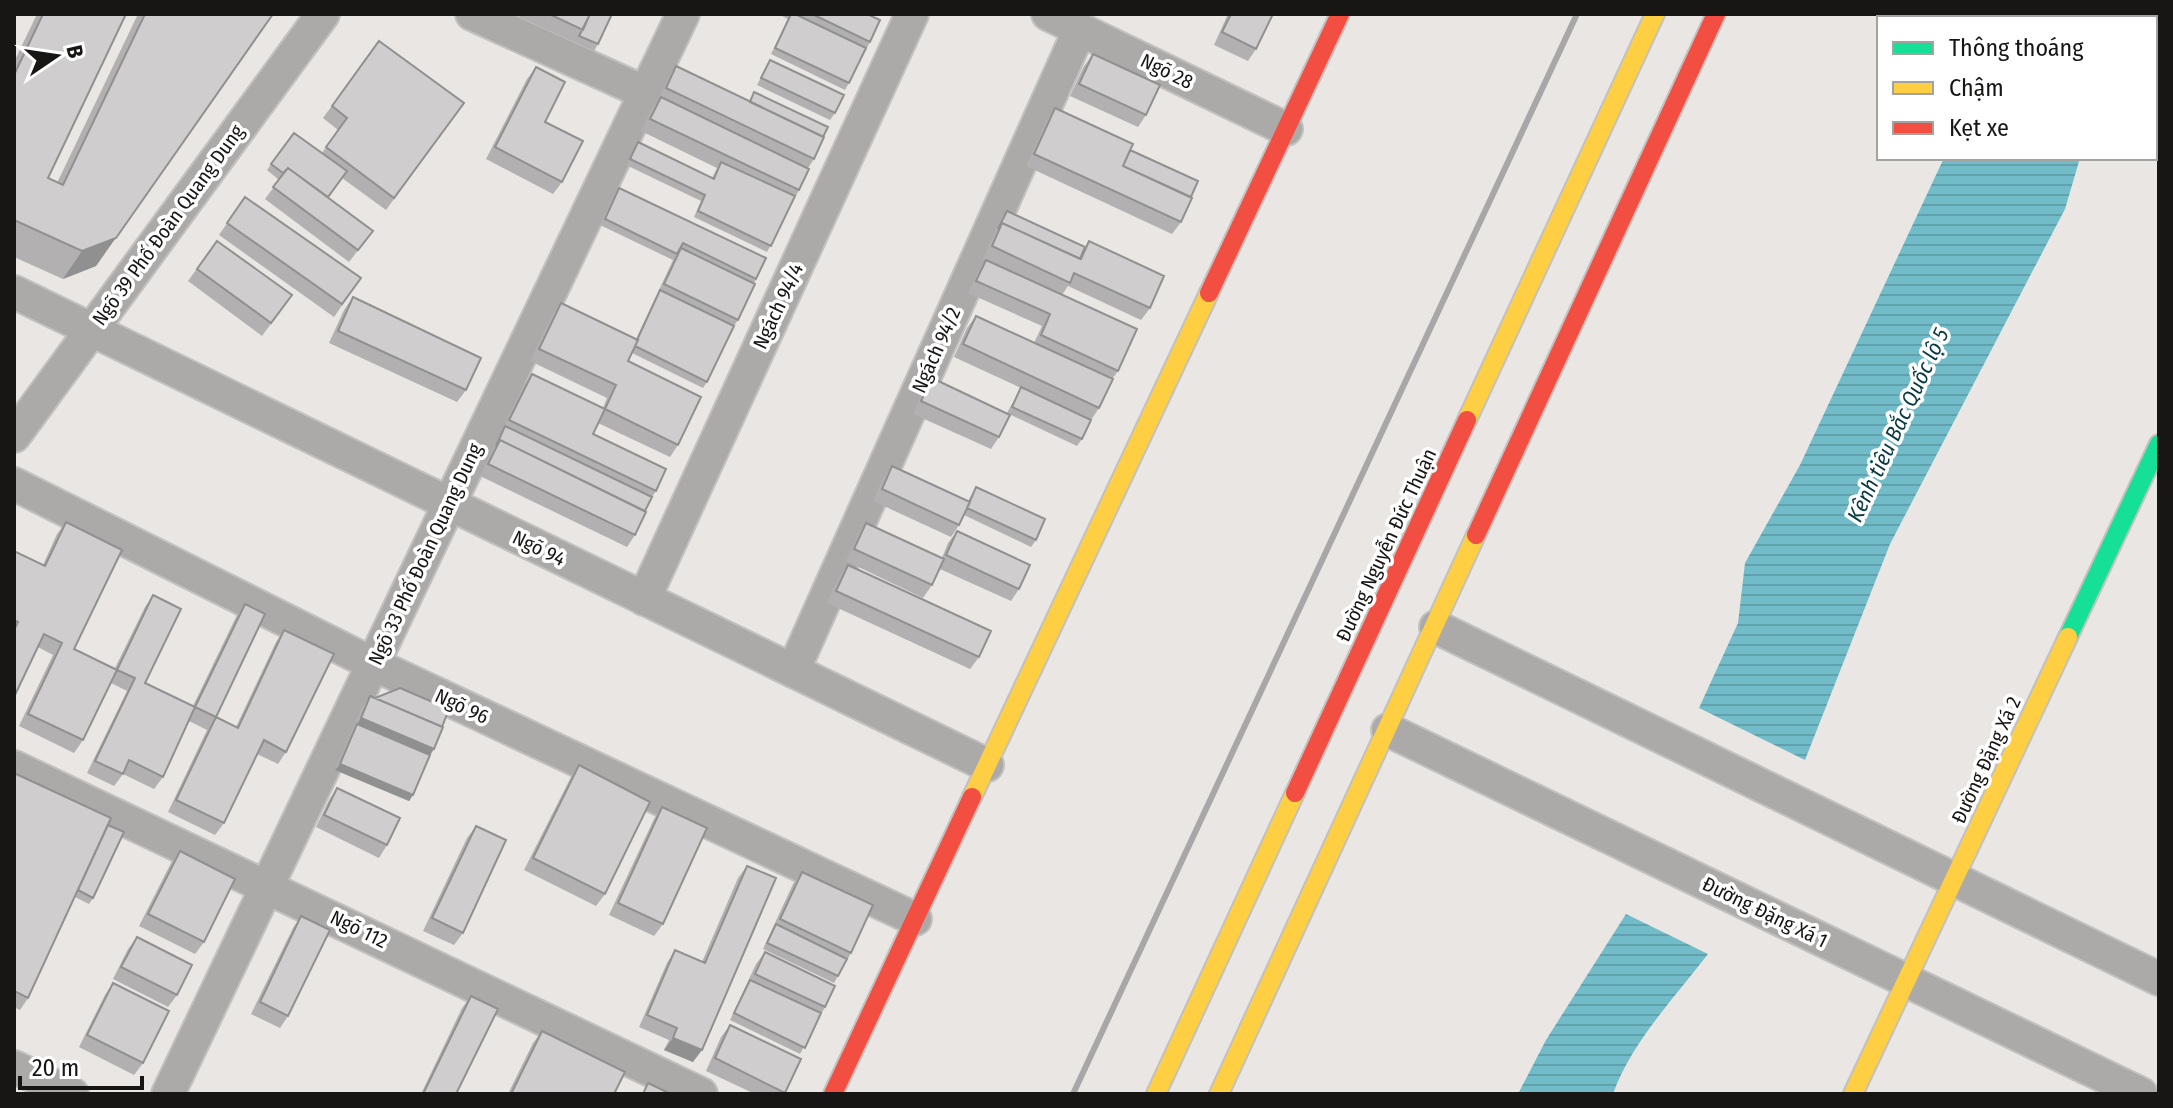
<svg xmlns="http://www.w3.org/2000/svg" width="2173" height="1108" font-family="'Fira Sans Condensed',sans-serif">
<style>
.water{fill:url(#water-rules)}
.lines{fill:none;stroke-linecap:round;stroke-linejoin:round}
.street-casing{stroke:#c2c1bf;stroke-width:36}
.fast-casing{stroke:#c2c1bf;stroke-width:22}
.slow-casing{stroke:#c2c1bf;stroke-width:22}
.jam-casing{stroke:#c2c1bf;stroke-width:22}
.street{stroke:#acaaa9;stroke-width:32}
.fast{stroke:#16e098;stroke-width:18}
.slow{stroke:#ffcf43;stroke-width:18}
.jam{stroke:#f24e42;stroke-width:18}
.rail{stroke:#a8a6a6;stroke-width:6}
.wall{fill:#b2b0b0}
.shaded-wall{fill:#919090}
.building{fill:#cfcdcd;stroke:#919090;stroke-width:2}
.labels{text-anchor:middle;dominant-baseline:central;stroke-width:7;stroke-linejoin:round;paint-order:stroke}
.street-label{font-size:20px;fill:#171614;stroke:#fff}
.water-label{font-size:22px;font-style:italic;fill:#073a42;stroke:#fff}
</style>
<defs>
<pattern id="water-rules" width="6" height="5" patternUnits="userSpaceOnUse" patternTransform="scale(2)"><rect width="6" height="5" fill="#71bcc8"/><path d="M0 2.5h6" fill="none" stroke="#61a1ab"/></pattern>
</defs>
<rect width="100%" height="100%" fill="#e9e6e4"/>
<!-- water -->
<path class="water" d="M1944,158h136l-15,51 -175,335 -85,216 -106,-52 39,-85 7,-60 55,-98z
M1626,914l82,40c-33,43 -77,89 -95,140h-95l28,-54z"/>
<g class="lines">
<!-- street casing -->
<g class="street-casing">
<path id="street" d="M472,14l174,79
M1048,14l238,115
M14,292l973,473
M14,436l309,-422
M14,484l359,180 542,255
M644,599l268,-585
M1436,627l723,352
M793,671l287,-642
M1388,730l753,364
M14,767l687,327
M14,1067l58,27
M168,1094l515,-1080"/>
</g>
<!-- fast casing -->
<g class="fast-casing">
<path id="fast" d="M2068,637l91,-193"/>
</g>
<!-- slow casing -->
<g class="slow-casing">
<path id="slow" d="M1467,420l188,-406
M972,797l237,-504
M1156,1094l139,-301
M1219,1094l257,-559
M1853,1094l215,-457"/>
</g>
<!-- jam casing -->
<g class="jam-casing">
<path id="jam" d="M1209,293l131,-279
M1476,535l240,-521
M1295,793l172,-373
M833,1094l139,-297"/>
</g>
<!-- street -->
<use href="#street" class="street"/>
<!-- fast -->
<use href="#fast" class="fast"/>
<!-- slow -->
<use href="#slow" class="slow"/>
<!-- jam -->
<use href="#jam" class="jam"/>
<!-- rail -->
<path class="rail" d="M1073,1094l504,-1080"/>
</g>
<!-- wall -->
<path class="wall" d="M37,14h89l-78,164 9,5 81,-169h135l-177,252 -33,13 -49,-22v-195z
M521,14h91l-14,30 -4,7 -75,-34z
M778,14h89l3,28 -25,48 -74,-36 17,-35z
M1228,14h45l-17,35 -8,12 -34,-16z
M379,41l85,62 -78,107 -44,-32 -14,19 45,34 -24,31 -84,-63 14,-19 -12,-10 27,-37 28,20 16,-23 -15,-12z
M1093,54l53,61 -8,12 -68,-31 14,-30z
M770,60l65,53 -5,7 -73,-35z
M676,66l73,35 5,-9 60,67 -6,9 -9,22 -32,62 -73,-35 7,-16 -75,-36 12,-23 74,36 5,-10 -76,-37 11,-22 6,-8 10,-23z
M536,67l9,55 17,60 -9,12 -67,-35 41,-80z
M1055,108l75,42 51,72 -9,12 -146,-68 21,-46z
M619,188l137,91 -18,41 -4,6 -27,56 -4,6 -71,-35 -4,8 50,84 -8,12 -72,-34 -5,11 63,57 -4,6 -17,38 -8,12 -147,-71 43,-90 9,-12 71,34 4,-10 -77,-37 22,-46 9,-12 75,36 37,-79 -73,-35 14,-31z
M245,197l116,81 -27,39 -115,-82z
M1007,211l78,36 4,-6 61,67 -9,12 -73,-34 -6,9 56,76 -6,8 -13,29 -8,12 -9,19 -5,7 -70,-33 14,-25 -67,-31 13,-29 9,-12 58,27 8,-17 -74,-33 10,-21 8,-12 51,23 -54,-25 19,-40z
M217,241l75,54 -30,41 -74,-55z
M353,297l113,93 -9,12 -128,-59 15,-33z
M932,378l67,59 -8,12 -78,-35 10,-24z
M892,466l76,35 8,-14 60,53 -5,7 -67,-32 -5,10 -8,12 -78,-36 10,-23z
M66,522l8,127 41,19 30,-61 8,-12 -8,88 48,23 43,-89 9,-13 -29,113 20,10 40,-85 8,-12 2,122 -8,12 -21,-10 -33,69 -9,12 -47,-23 39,-82 -18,-9 -26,56 -9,12 -31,-15 -9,12 -27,-13 40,-82 -16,-8 -28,57 -9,13 -55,-27 34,-71 -15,-8 -24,50v-146l29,14 14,-31z
M866,523l76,35 6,-15 9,-12 62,58 -8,12 -71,-32 -8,16 -9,13 -77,-37 12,-26z
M848,565l131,92 -9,12 -143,-66 12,-26z
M370,696l72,31 -8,22 -4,6 -17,40 -4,6 -74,-31 26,-61z
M579,765l26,129 -9,12 -72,-36 47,-93z
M14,773l94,52 -15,73 -4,6 -14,-7 -47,101 -8,12 -6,-3z
M337,788l50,57 -8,13 -63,-31 13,-27z
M662,807l1,117 -9,12 -45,-21 45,-96z
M476,826l-13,107 -9,12 -31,-14 44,-93z
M180,851l24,91 -9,12 -56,-28 32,-63z
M747,866l-54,196 -29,-12 5,-10 -30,-13 28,-64 8,-13 27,12 36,-84z
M802,872l49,81 -17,30 -71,-34 30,-65z
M301,916l-13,100 -8,12 -29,-14 42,-86z
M137,937l40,58 -9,12 -55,-28 15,-30z
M765,952l60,55 -25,47 -70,-34 26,-56z
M113,983l30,80 -9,12 -55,-28 26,-52z
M471,996l-15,98h-35l41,-86z
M730,1025l71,34 -16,35h-30l-49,-23 15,-34z
M542,1031l72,63h-106l25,-51z"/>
<!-- shaded-wall -->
<path class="shaded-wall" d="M273,14l-177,252 -33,13 19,-28z
M361,718l73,31 -8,12 -69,-37z
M340,764l73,31 -4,6 -74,-31z
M673,1038l29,12 -9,12 -29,-12z"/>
<!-- building -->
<path class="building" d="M43,14h83l-78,164 15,7 82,-171h128l-157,224 -34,13 -68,-31v-145z
M549,14h41l-7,16z
M590,14h22l-14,30 -19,-8z
M791,14h4l71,34 -17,35 -74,-35z
M812,14h55l13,6 -10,22z
M1231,14h42l-17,35 -34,-17z
M379,41l85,62 -70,95 -68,-51 21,-29 -15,-12z
M1093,54l67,31 -14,30 -67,-31z
M770,60l74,35 -9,18 -74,-35z
M676,66l148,71 -10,22 -148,-71z
M536,67l29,15 -20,40 38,19 -21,41 -67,-35z
M754,92l74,35 -5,10 -73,-35z
M661,97l148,72 -10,21 -149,-71z
M1055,108l78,36 -10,22 69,32 -11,24 -147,-68z
M294,133l53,38 -19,26 -40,-29 -5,5 -12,-9z
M638,142l76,37 7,-17 74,34 -24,50 -73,-35 7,-16 -75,-36z
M1130,150l68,31 -7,16 -68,-31z
M288,168l85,63 -15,19 -85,-63z
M619,188l147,70 -10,21 -73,-36 -6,11 -72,-35z
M245,197l116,81 -19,26 -115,-81z
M1007,211l78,36 -5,12 -78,-36 -4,6z
M1002,223l79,36 8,-18 75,35 -14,32 -76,-35 -4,10 -78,-37z
M217,241l75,54 -21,28 -74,-54z
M681,248l74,36 -17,36 -74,-36z
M986,260l151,69 -19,42 -77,-36 9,-21 -74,-33z
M660,290l74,36 -27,56 -72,-36 3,-6h-1z
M353,297l128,61 -15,32 -128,-59z
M561,303l77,37 -10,21 73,36 -23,48 -73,-36 11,-24 -77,-36z
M976,316l137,63 -14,29 -136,-64z
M532,374l73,35 -12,25 73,35 -10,22 -147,-71z
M932,378l78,37 -11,22 -78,-36z
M1021,387l70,33 -9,19 -70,-32z
M505,426l147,71 -7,14 -145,-71 -4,6z
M500,440l146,72 -11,23 -147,-71z
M892,466l78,36 -11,23 -77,-36z
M976,487l69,32 -9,21 -69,-32z
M66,522l56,28 -48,99 43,21 -34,70 -55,-26 34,-71 -18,-9 -30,63v-67l4,-8 -4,-2v-69l31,15z
M866,523l78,36 -12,26 -78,-36z
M957,531l73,34 -11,24 -73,-34z
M848,565l143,66 -12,26 -143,-66z
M153,595l28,14 -36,74 50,24 -32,70 -34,-17 -6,14 -28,-13 40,-83 -18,-8z
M245,604l20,10 -49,103 22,11 46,-98 50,24 -48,98 -22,-12 -40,83 -48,-23 40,-83 -21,-10z
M400,688l49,21 -7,18 -67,-29z
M370,696l73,31 -9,22 -73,-31z
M357,724l73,31 -17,40 -73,-31z
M579,765l71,37 -45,92 -72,-36z
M14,773l97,45 -83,180 -14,-7z
M337,788l63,30 -13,27 -63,-30z
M662,807l45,21 -44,96 -45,-21z
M108,825l16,7 -31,66 -15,-8z
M476,826l30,14 -43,93 -31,-15z
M180,851l55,28 -31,63 -56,-28z
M747,866l29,12 -74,172 -29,-12 4,-10 -30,-13 28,-65 30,13z
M802,872l71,33 -22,48 -71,-34z
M301,916l29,14 -42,86 -28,-14z
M776,924l71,35 -9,17 -71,-33z
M137,937l55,28 -15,30 -56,-28z
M765,952l70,34 -10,21 -70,-33z
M750,980l71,33 -16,35 -71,-35z
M113,983l56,28 -26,52 -56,-28z
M471,996l27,13 -42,85h-33z
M730,1025l71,34 -16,34 -70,-35z
M542,1031l83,41 -11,22h-103z
M648,1083l23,11h-28z"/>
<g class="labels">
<!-- street labels -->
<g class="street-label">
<text transform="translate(1167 71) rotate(26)">Ngõ 28</text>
<text transform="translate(168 225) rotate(-54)">Ngõ 39 Phố Đoàn Quang Dung</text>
<text transform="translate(778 306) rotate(-65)">Ngách 94/4</text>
<text transform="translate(936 350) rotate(-66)">Ngách 94/2</text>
<text transform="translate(1386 545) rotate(-65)">Đường Nguyễn Đức Thuận</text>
<text transform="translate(539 548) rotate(26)">Ngõ 94</text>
<text transform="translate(425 554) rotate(-65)">Ngõ 33 Phố Đoàn Quang Dung</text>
<text transform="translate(462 706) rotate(25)">Ngõ 96</text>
<text transform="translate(1986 760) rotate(-65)">Đường Đặng Xá 2</text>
<text transform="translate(1765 912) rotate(26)">Đường Đặng Xá 1</text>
<text transform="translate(359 929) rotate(26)">Ngõ 112</text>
</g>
<!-- water labels -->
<g class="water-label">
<text transform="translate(1898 425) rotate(-65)">Kênh tiêu Bắc Quốc lộ 5</text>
</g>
</g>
<!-- border -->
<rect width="2173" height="1108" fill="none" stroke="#171614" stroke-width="32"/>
<!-- legend -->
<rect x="1877" y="16" width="280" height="144" fill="#ffffff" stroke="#a2a2a1" stroke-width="2"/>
<rect x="1893" y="42" width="40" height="12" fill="#16e098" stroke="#a2a2a1" stroke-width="2"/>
<text x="1949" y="56" font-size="24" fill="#171614">Thông thoáng</text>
<rect x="1893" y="82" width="40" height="12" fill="#ffcf43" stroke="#a2a2a1" stroke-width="2"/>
<text x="1949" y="96" font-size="24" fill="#171614">Chậm</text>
<rect x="1893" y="122" width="40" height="12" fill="#f24e42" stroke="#a2a2a1" stroke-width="2"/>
<text x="1949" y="136" font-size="24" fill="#171614">Kẹt xe</text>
<!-- north arrow -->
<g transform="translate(56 56) rotate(77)" stroke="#ffffff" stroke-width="6" paint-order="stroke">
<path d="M0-6L14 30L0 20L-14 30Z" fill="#171614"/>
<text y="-12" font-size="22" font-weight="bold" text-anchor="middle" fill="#171614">B</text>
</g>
<!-- scale -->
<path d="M20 1076v12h122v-12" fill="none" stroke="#171614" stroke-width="4"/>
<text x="32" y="1076" font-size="24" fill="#171614" stroke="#ffffff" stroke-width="6" paint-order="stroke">20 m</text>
</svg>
